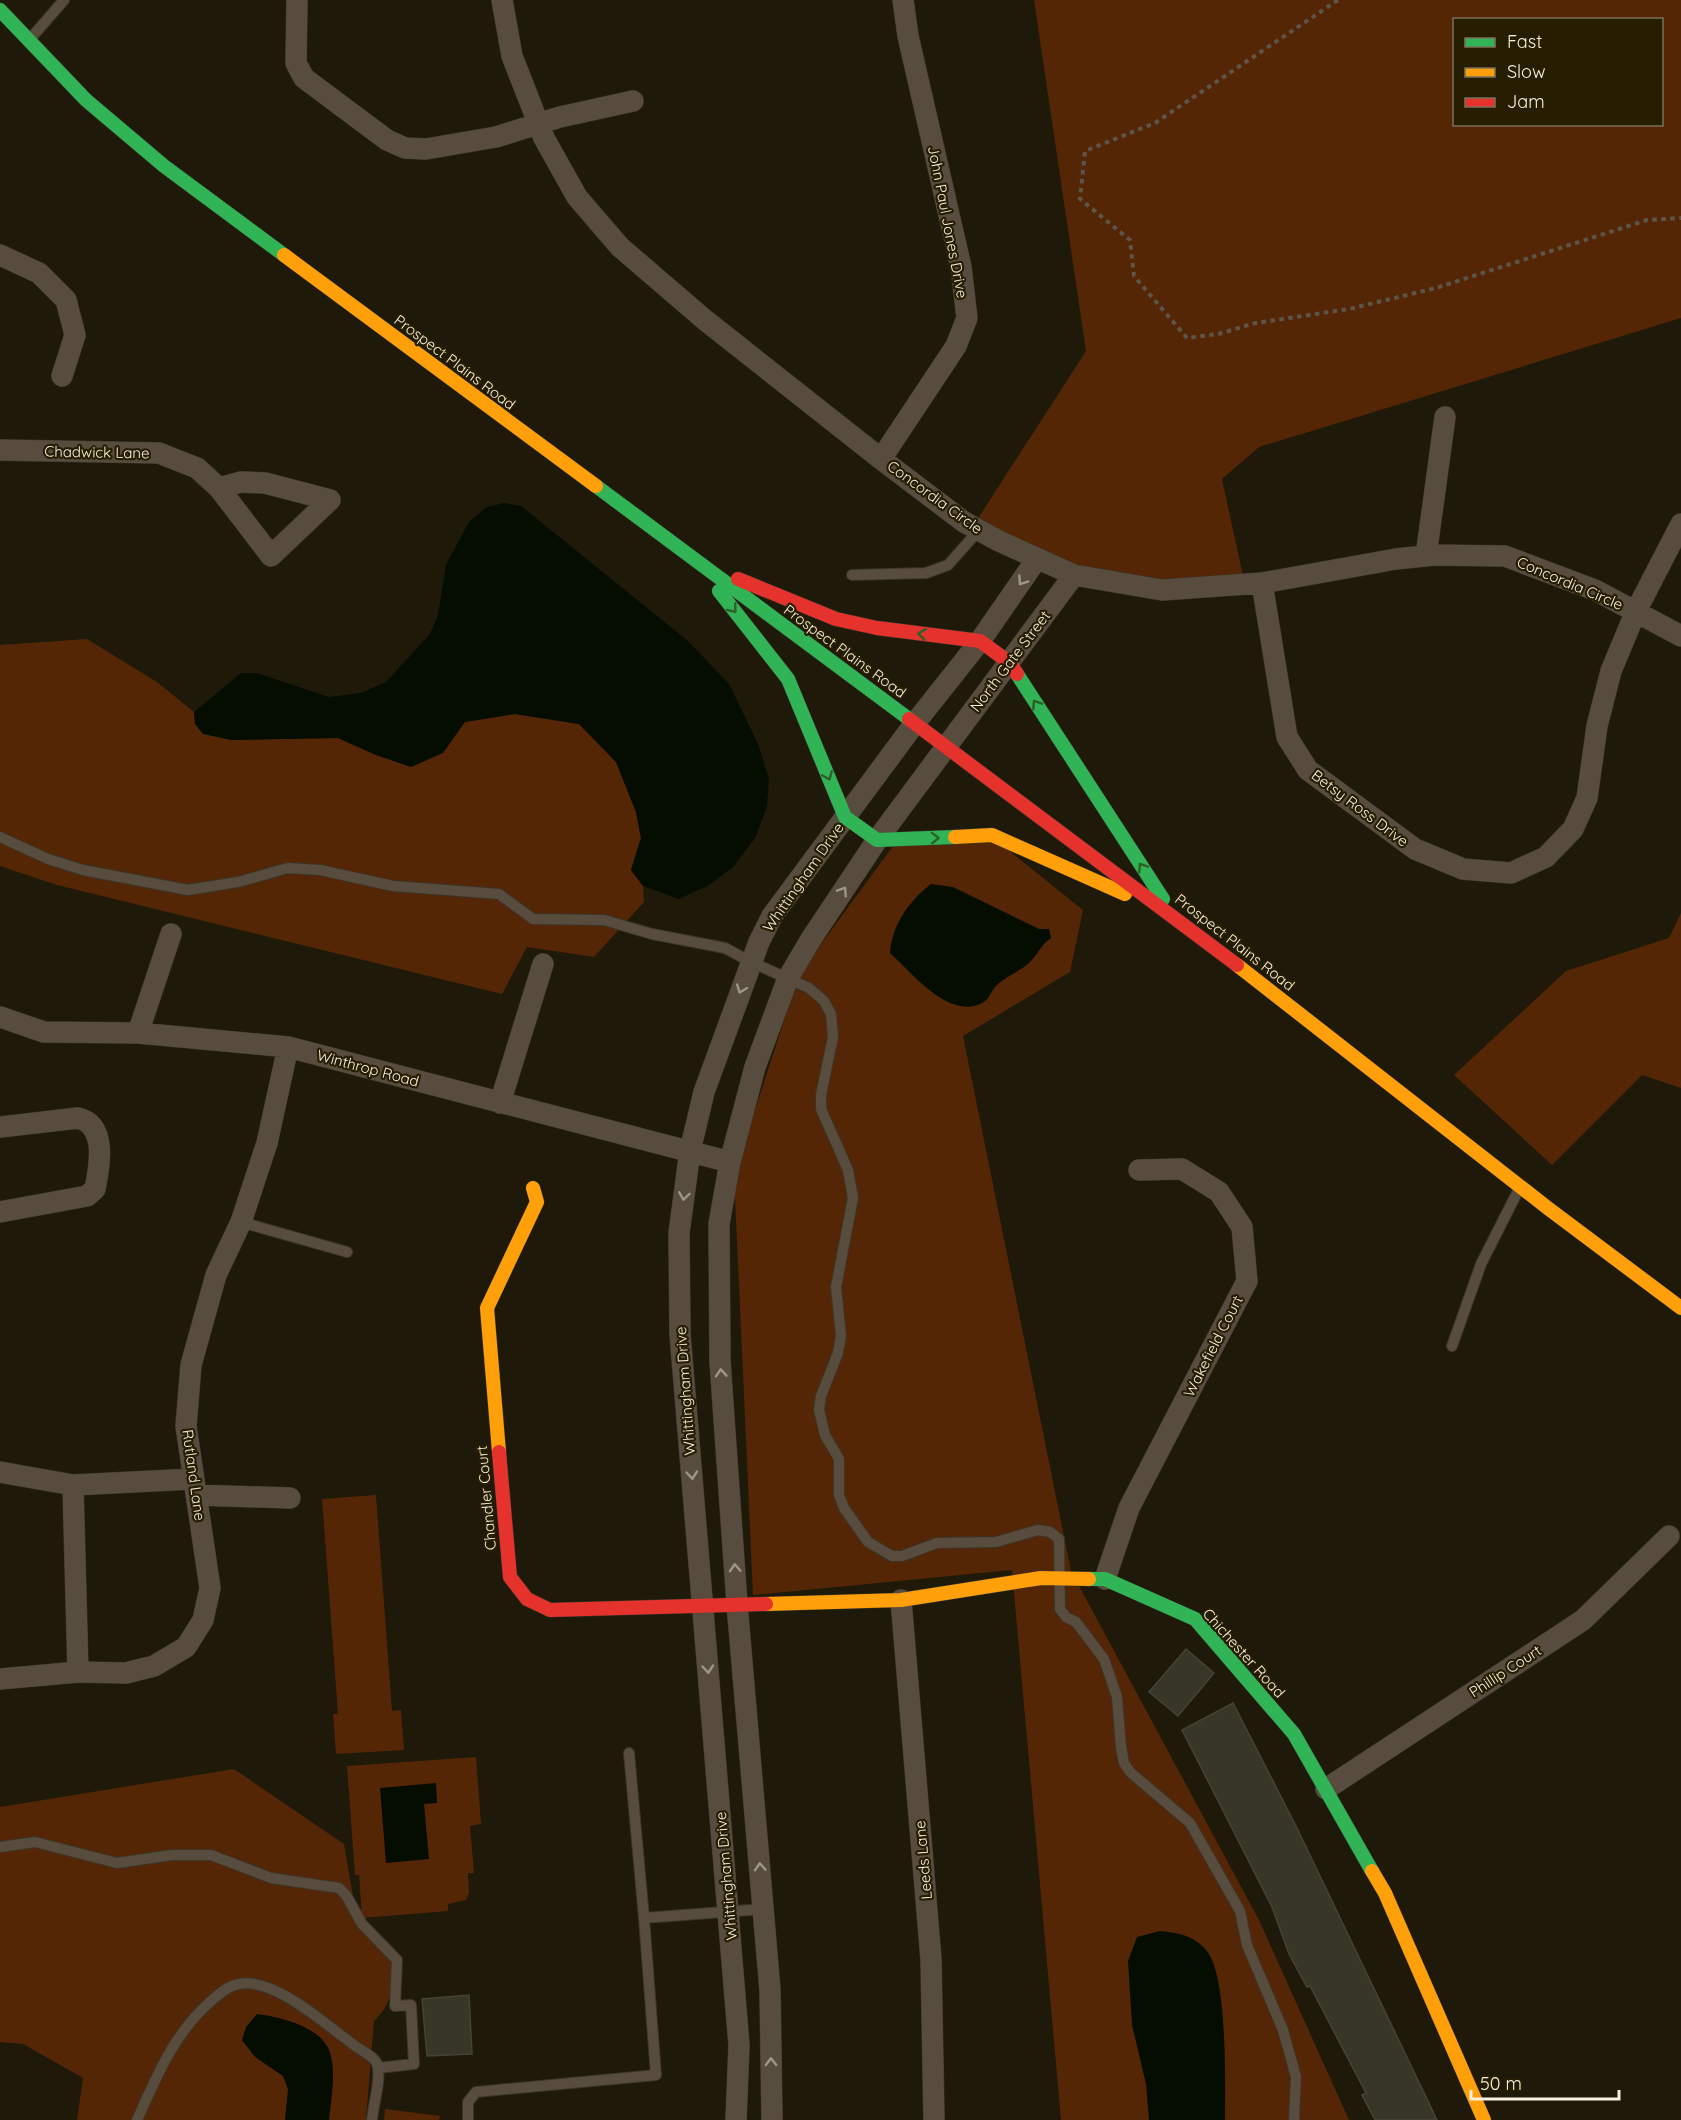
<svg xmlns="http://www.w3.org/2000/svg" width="1681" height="2120" font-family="Quicksand,sans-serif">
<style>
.green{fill:#542606;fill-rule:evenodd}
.water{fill:#050d01}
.building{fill:#383627;stroke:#464335;stroke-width:1.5}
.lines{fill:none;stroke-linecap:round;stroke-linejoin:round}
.lane-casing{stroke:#3b3629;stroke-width:12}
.street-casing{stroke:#3b3629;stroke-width:22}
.fast-casing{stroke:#3b3629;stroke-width:15}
.slow-casing{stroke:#3b3629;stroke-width:15}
.jam-casing{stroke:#3b3629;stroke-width:15}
.path{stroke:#5d5549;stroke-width:4;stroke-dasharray:4.5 4.5;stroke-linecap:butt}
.lane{stroke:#584c3e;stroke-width:10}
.street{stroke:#584c3e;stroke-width:21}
.fast{stroke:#30b455;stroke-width:14}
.slow{stroke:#ff9f0a;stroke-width:14}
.jam{stroke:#e5322d;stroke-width:14}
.oneway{stroke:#9f9686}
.oneway2{stroke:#2b6126}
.labels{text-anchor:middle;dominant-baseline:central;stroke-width:4.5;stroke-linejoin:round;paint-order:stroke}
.street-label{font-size:15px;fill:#f6f0de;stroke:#271d00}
</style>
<rect width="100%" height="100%" fill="#1e1909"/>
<!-- green -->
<path class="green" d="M1034,0h647v318l-422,129 -37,32 23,106 -135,-5 -135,-57 111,-172zM1454,20h208v104h-208z
M87,639l70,43 37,30 1,12 36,16 107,-2 38,17 67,-2 21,-31 51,-8 64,10 37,38 20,50 5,26 -10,32 12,16 1,16 -50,55 -67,-10 -25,47 -445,-109 -57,-19v-221z
M992,837l91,73 -13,62 -107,64 108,535 188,349 90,200h-288l-49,-550 -259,25 -19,-420 65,-201 100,-136z
M1681,913v175l-39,-13 -90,90 -98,-90 112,-104 103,-33z
M376,1495l16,216 9,-1 3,40 -68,4 -3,-40h5l-16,-215z
M476,1757l5,67 -11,2 4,47h-6l1,20 -3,7 -18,4v7l-86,7 -3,-43h-4l-8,-109z
M234,1769l110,75 14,81 34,38c0,25 1,40 -18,58l-8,99h-289l6,-42 -60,-34 -23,-2v-235z
M385,2109l55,7 -1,4h-55z"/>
<!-- water -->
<path class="water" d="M504,503l17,3 167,135 41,43 29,60 11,35 -2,27 -12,32 -22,29 -24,18 -30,14 -36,-13 -12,-16 10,-32 -5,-26 -20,-50 -37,-38 -64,-10 -50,8 -22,31 -32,14 -35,-12 -38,-17 -107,2 -28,-6 -8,-10 -1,-12 47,-39h16l72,24 32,-4 25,-11 44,-48 8,-19 8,-50 23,-43 18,-15z
M931,884l22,3 86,42h10l2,9c-10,7 -13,16 -21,24 -10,10 -25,14 -34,24 -6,6 -6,13 -14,17 -33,17 -70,-30 -92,-50 2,-28 19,-52 41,-69z
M436,1783l1,20 -13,1 5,55 -43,4 -6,-75z
M1160,1931c19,2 33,4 46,19 22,24 19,135 19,170h-76l-3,-36 -14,-59 -4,-64 9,-24z
M257,2014c23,3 62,12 72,36 8,21 2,49 0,70h-44l3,-31 -5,-13 -28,-19 -13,-17 4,-13z"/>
<!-- building -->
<path class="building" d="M1186,1649l28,24 -36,43 -29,-24z
M1233,1703l63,123 141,294h-62l-13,-25 4,-2 -56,-107 -3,1 -18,-33 -17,-47 -90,-177z
M469,1995l3,59 -45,2 -5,-57z"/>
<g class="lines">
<!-- lane casing -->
<g class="lane-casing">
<path id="lane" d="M31,38l33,-38
M852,575l74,-2 22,-8 31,-35
M0,837l48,22 35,11 105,20 50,-8 50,-14 32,2 73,16 106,8 34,25 71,1 48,14 73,14 26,14 58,26 15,13 7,13 2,23 -12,58v14l27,61 5,28 -17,89 5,49 -3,17 -17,43 -2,14 6,25 14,24v36l5,13 24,34 24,14h10l35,-13 59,-1 42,-12 12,2 9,7 1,70 6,8 10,5 28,37 13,38 4,50 3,16 6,9 60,51 50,88 7,34 36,85 13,47 -2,43
M241,1222l106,30
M1452,1346l29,-82 39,-77
M629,1753l15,165 119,-9
M0,1847l35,-5 82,21 55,-8h39l60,23 68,10 7,7 16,29 35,36 -2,46 16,-1 3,59 -36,4
M137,2120c20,-44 37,-87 74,-119 8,-7 17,-15 28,-17 36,-7 88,42 115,61 6,5 18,10 22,17 7,12 -3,43 -4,58
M468,2120v-18l8,-10 180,-17 -12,-157"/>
</g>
<!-- street casing -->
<g class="street-casing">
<path id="street" d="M297,0l-1,63 8,15 83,62 18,8 21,1 70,-12 64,-20 73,-16
M502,0l10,56 32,82 33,59 43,50 85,73 176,139 83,63 35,19 75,34 88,15 100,-7 134,-24 38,-4 71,1 90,34 86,46
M0,255l39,18 27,27 9,35 -13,41
M0,450l159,3 38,15 22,20
M881,459l75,-113 11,-28 -6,-51 -53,-231 -5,-36
M241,482l24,1 65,17 -59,56 -52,-68z
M1426,556l19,-139
M1262,583l25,154 21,33 107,79 48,20 48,4 35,-16 27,-28 14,-31 10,-72 14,-55 25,-60 45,-87
M0,1017l44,15 94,1 150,14 442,115
M138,1033l33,-99
M500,1103l43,-139
M0,1127l78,-9c29,7 22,47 17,71l-8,7 -87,16
M0,1472l73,13 120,-6
M73,1485l5,187
M196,1495l94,3
M1105,1579l24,-71 118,-227 -5,-54 -23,-35 -37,-23 -43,1
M901,1600l30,359 3,161
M0,1679l78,-7 48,1 28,-7 32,-19 17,-27 7,-32 -24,-162 5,-61 25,-90 25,-53 26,-79 21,-96
M1326,1789l257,-169 86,-84
M736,2120l3,-75 -59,-711 -1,-101 11,-82 14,-59 55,-150 13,-26 143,-193 65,-82 56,-81
M772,2120l-2,-130 -33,-386 -17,-243 -1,-137 11,-62 25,-95 33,-89 23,-39 66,-99 197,-265"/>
</g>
<!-- fast casing -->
<g class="fast-casing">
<path id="fast" d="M0,10l86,90 78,66 120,89
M596,486l313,233
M719,591l69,88 57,138 32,23 78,-3
M1017,674l146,225
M1089,1579h16l90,40 99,115 78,137"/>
</g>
<!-- slow casing -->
<g class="slow-casing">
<path id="slow" d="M284,255l312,231
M955,837l37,-2 133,59
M1237,965l312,244 132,99
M499,1452l-12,-144 50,-106 -4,-14
M766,1604l135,-4 140,-22 48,1
M1372,1871l13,22 99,227"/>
</g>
<!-- jam casing -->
<g class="jam-casing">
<path id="jam" d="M738,579l98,40 41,9 103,13 30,22 7,11
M909,719l328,246
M499,1452l11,125 17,22 23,11 216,-6"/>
</g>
<!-- path -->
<path class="path" d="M1338,0l-183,123 -70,28 -5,48 50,41 4,36 53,62 31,-4 38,-11 93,-14 87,-21 211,-68 34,-2"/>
<!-- lane -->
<use href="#lane" class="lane"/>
<!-- street -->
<use href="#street" class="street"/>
<!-- fast -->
<use href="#fast" class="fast"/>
<!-- slow -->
<use href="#slow" class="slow"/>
<!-- jam -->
<use href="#jam" class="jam"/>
</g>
<!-- one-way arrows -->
<defs><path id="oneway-chevron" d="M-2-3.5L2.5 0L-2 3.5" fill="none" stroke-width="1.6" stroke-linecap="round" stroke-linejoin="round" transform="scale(1.5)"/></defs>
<g class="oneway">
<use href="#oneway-chevron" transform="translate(1022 581) rotate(125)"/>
<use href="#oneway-chevron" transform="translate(843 891) rotate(-57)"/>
<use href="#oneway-chevron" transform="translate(741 989) rotate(110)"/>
<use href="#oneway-chevron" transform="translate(684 1196) rotate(98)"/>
<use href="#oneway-chevron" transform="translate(721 1373) rotate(-94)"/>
<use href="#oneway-chevron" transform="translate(692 1475) rotate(85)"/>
<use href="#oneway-chevron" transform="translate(735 1568) rotate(-93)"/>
<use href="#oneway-chevron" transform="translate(708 1669) rotate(85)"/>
<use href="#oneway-chevron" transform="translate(760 1867) rotate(-94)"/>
<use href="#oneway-chevron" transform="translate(771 2062) rotate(-91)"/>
</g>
<g class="oneway2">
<use href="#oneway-chevron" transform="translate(733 609) rotate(52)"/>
<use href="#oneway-chevron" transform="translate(922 634) rotate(-173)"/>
<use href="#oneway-chevron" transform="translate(1036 704) rotate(-123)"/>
<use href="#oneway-chevron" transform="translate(828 776) rotate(68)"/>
<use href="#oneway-chevron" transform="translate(935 838) rotate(-2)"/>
<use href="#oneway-chevron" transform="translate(1142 867) rotate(-123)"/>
</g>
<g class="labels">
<!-- street labels -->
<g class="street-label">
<text transform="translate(948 222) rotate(79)">John Paul Jones Drive</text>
<text transform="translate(455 362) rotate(37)">Prospect Plains Road</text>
<text transform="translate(97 452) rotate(1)">Chadwick Lane</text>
<text transform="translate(935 497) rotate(36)">Concordia Circle</text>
<text transform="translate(1570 583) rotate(23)">Concordia Circle</text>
<text transform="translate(845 651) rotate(36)">Prospect Plains Road</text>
<text transform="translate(1010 661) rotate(-53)">North Gate Street</text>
<text transform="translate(1360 808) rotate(37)">Betsy Ross Drive</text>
<text transform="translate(803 877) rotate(-55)">Whittingham Drive</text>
<text transform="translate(1235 942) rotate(38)">Prospect Plains Road</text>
<text transform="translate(368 1068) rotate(15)">Winthrop Road</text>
<text transform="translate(1213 1346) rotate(-63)">Wakefield Court</text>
<text transform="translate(685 1391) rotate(-94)">Whittingham Drive</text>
<text transform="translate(194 1475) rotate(82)">Rutland Lane</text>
<text transform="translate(486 1498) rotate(-95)">Chandler Court</text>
<text transform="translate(1244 1653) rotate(48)">Chichester Road</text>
<text transform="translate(1505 1671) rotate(-33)">Phillip Court</text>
<text transform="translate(923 1860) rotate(-95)">Leeds Lane</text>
<text transform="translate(726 1876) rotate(-95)">Whittingham Drive</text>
</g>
</g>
<!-- legend -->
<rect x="1453" y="18" width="210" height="108" fill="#271d00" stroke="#7a7159" stroke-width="1.5"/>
<rect x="1465" y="38" width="30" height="9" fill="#30b455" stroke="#7a7159" stroke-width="1.5"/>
<text x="1507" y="48" font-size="18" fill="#f6f0de">Fast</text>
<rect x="1465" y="68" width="30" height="9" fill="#ff9f0a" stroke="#7a7159" stroke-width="1.5"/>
<text x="1507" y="78" font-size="18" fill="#f6f0de">Slow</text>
<rect x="1465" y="98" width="30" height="9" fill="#e5322d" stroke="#7a7159" stroke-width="1.5"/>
<text x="1507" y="108" font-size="18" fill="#f6f0de">Jam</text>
<!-- scale -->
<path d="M1471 2090v9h148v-9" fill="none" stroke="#f6f0de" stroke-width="3"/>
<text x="1480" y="2090" font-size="18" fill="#f6f0de" stroke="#271d00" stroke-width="4.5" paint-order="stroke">50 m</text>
</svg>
